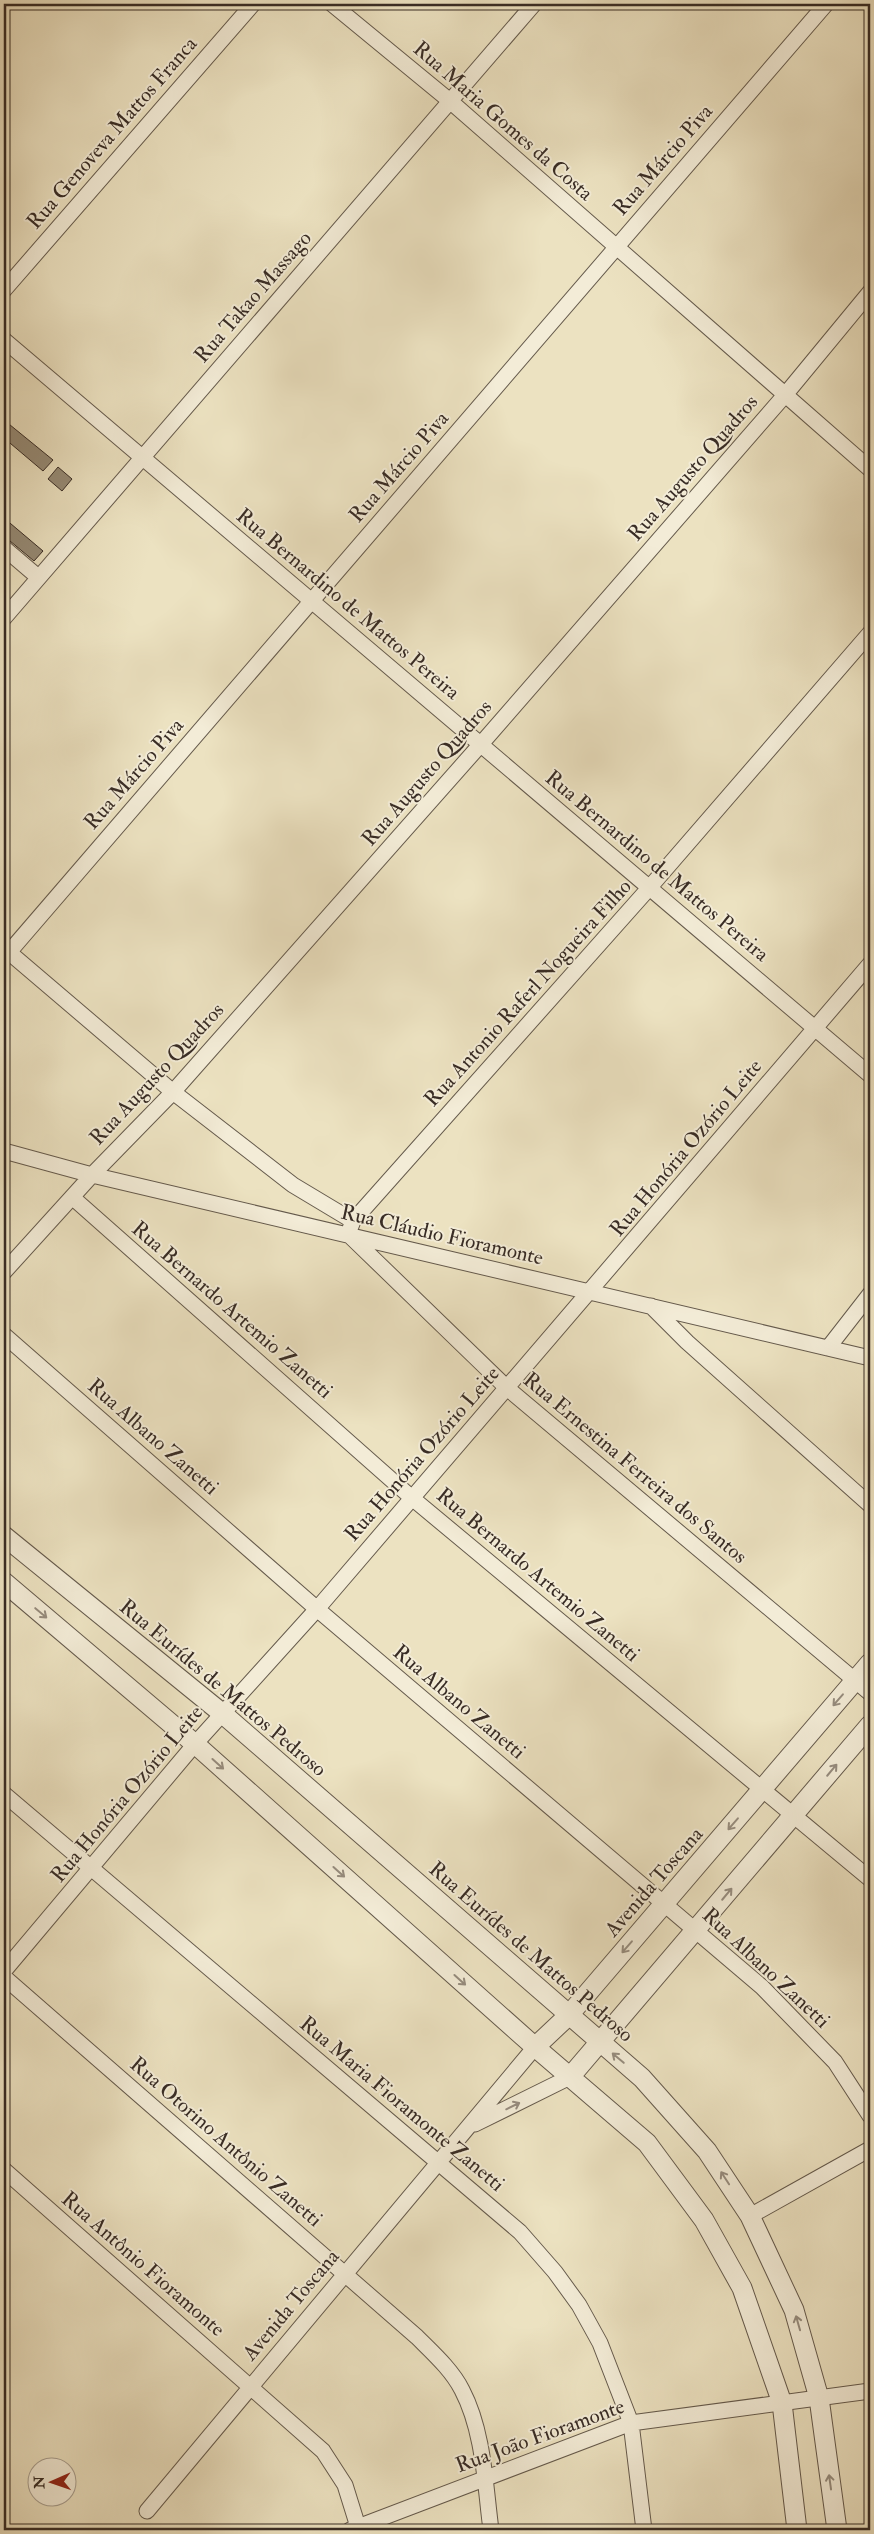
<svg xmlns="http://www.w3.org/2000/svg" width="874" height="2534" font-family="'IM FELL Double Pica',serif">
<style>
.building{fill:#968b76;stroke:#382c25}
.lines{fill:none;stroke-linecap:round;stroke-linejoin:round}
.minor-casing{stroke:#655a4c;stroke-width:17}
.tertiary-casing{stroke:#655a4c;stroke-width:21}
.minor{stroke:#f3ecd7;stroke-width:15}
.tertiary{stroke:#f3ecd7;stroke-width:19}
.oneway{stroke:#968c7e}
.labels{text-anchor:middle;dominant-baseline:central;stroke-width:4;stroke-linejoin:round;paint-order:stroke}
.street-label{font-size:21px;fill:#382c25;stroke:#f3ecd7}
</style>
<rect width="100%" height="100%" fill="#ece2c1"/>
<filter id="stains"><feTurbulence type="fractalNoise" baseFrequency=".004" numOctaves="4"/><feColorMatrix values="0 0 0 0 .2 0 0 0 0 .09 0 0 0 0 .02 0 0 0 .5 -.17"/></filter>
<radialGradient id="worn" r=".72"><stop offset=".6" stop-color="#630" stop-opacity="0"/><stop offset="1" stop-color="#630" stop-opacity=".3"/></radialGradient>
<!-- building -->
<path class="building" d="M4,420l49,40 -10,11 -39,-33z
M58,467l14,12 -10,12 -14,-12z
M4,518l39,33 -9,10 -24,-20 -6,-3z"/>
<g class="lines">
<!-- minor casing -->
<g class="minor-casing">
<path id="minor" d="M332,4l118,97 420,368
M4,290l249,-286
M4,340l866,735
M4,548l34,29
M4,618l530,-614
M870,633l-220,254 -297,334 -5,13 159,154 363,305
M4,948l169,144 120,93 60,36
M4,958l822,-954
M4,1151l88,24 778,183
M72,1197l340,301 458,381
M4,1272l88,-97 81,-83 308,-348 304,-349 85,-103
M651,1306l36,36 183,163
M4,1335l313,274 445,378 73,75 35,54
M828,1348l42,-54
M4,1794l516,438 35,40 24,33 21,38 31,80 13,107
M4,1971l191,-227 122,-135 553,-645
M4,1977l413,360c16,16 35,33 45,53 22,42 23,95 29,140
M475,2124l95,-47
M4,2170l319,281 22,34 14,45
M750,2216l120,-67
M147,2511l388,-464
M350,2530l281,-107 239,-32"/>
</g>
<!-- tertiary casing -->
<g class="tertiary-casing">
<path id="tertiary" d="M4,1536l219,178 419,364 65,73 43,65 44,94 25,88 18,132
M4,1582l191,162 340,303 112,96 57,77 38,68 40,115 15,127
M535,2047l33,-31 302,-353
M570,2077l300,-352"/>
</g>
<!-- minor -->
<use href="#minor" class="minor"/>
<!-- tertiary -->
<use href="#tertiary" class="tertiary"/>
</g>
<!-- one-way arrows -->
<defs><path id="oneway-shaft" d="M-6 0H5M1.5-3L5.5 0L1.5 3" fill="none" stroke-width="1.6" stroke-linecap="round" stroke-linejoin="round" transform="scale(1.25)"/></defs>
<g class="oneway">
<use href="#oneway-shaft" transform="translate(41 1613) rotate(40)"/>
<use href="#oneway-shaft" transform="translate(838 1700) rotate(131)"/>
<use href="#oneway-shaft" transform="translate(218 1764) rotate(42)"/>
<use href="#oneway-shaft" transform="translate(832 1770) rotate(-50)"/>
<use href="#oneway-shaft" transform="translate(733 1824) rotate(131)"/>
<use href="#oneway-shaft" transform="translate(339 1872) rotate(42)"/>
<use href="#oneway-shaft" transform="translate(727 1894) rotate(-50)"/>
<use href="#oneway-shaft" transform="translate(627 1947) rotate(131)"/>
<use href="#oneway-shaft" transform="translate(460 1980) rotate(42)"/>
<use href="#oneway-shaft" transform="translate(618 2058) rotate(-140)"/>
<use href="#oneway-shaft" transform="translate(513 2106) rotate(-26)"/>
<use href="#oneway-shaft" transform="translate(725 2178) rotate(-123)"/>
<use href="#oneway-shaft" transform="translate(798 2323) rotate(-106)"/>
<use href="#oneway-shaft" transform="translate(830 2482) rotate(-98)"/>
</g>
<g class="labels">
<!-- street labels -->
<g class="street-label">
<text transform="translate(503 121) rotate(41)">Rua Maria Gomes da Costa</text>
<text transform="translate(112 133) rotate(-49)">Rua Genoveva Mattos Franca</text>
<text transform="translate(663 160) rotate(-49)">Rua Márcio Piva</text>
<text transform="translate(253 297) rotate(-49)">Rua Takao Massago</text>
<text transform="translate(399 467) rotate(-49)">Rua Márcio Piva</text>
<text transform="translate(693 468) rotate(-49)">Rua Augusto Quadros</text>
<text transform="translate(348 604) rotate(40)">Rua Bernardino de Mattos Pereira</text>
<text transform="translate(427 773) rotate(-49)">Rua Augusto Quadros</text>
<text transform="translate(134 774) rotate(-49)">Rua Márcio Piva</text>
<text transform="translate(657 866) rotate(40)">Rua Bernardino de Mattos Pereira</text>
<text transform="translate(528 993) rotate(-48)">Rua Antonio Raferl Nogueira Filho</text>
<text transform="translate(157 1074) rotate(-47)">Rua Augusto Quadros</text>
<text transform="translate(686 1148) rotate(-50)">Rua Honória Ozório Leite</text>
<text transform="translate(442 1235) rotate(13)">Rua Cláudio Fioramonte</text>
<text transform="translate(232 1310) rotate(41)">Rua Bernardo Artemio Zanetti</text>
<text transform="translate(153 1437) rotate(41)">Rua Albano Zanetti</text>
<text transform="translate(422 1454) rotate(-49)">Rua Honória Ozório Leite</text>
<text transform="translate(635 1468) rotate(40)">Rua Ernestina Ferreira dos Santos</text>
<text transform="translate(538 1575) rotate(40)">Rua Bernardo Artemio Zanetti</text>
<text transform="translate(223 1688) rotate(40)">Rua Eurídes de Mattos Pedroso</text>
<text transform="translate(459 1702) rotate(40)">Rua Albano Zanetti</text>
<text transform="translate(127 1794) rotate(-50)">Rua Honória Ozório Leite</text>
<text transform="translate(654 1882) rotate(-49)">Avenida Toscana</text>
<text transform="translate(531 1952) rotate(41)">Rua Eurídes de Mattos Pedroso</text>
<text transform="translate(766 1968) rotate(43)">Rua Albano Zanetti</text>
<text transform="translate(402 2104) rotate(40)">Rua Maria Fioramonte Zanetti</text>
<text transform="translate(226 2142) rotate(41)">Rua Otorino Antônio Zanetti</text>
<text transform="translate(143 2264) rotate(41)">Rua Antônio Fioramonte</text>
<text transform="translate(291 2305) rotate(-50)">Avenida Toscana</text>
<text transform="translate(540 2436) rotate(-20)">Rua João Fioramonte</text>
</g>
</g>
<!-- margin -->
<rect width="874" height="2534" fill="none" stroke="#ece2c1" stroke-width="20"/>
<rect x="5" y="5" width="864" height="2524" fill="none" stroke="#382c25" stroke-width="2.5"/>
<rect x="10" y="10" width="854" height="2514" fill="none" stroke="#382c25"/>
<!-- north arrow -->
<g transform="translate(52 2482) rotate(268)"><circle r="24" fill="#f3ecd7" stroke="#a89f90"/>
<path d="M0-4L9 19L0 12L-9 19Z" fill="#8f2418"/>
<text y="-8" font-size="14" font-weight="bold" text-anchor="middle" fill="#382c25">N</text>
</g>
<rect width="100%" height="100%" filter="url(#stains)"/>
<rect width="100%" height="100%" fill="url(#worn)"/>
</svg>
